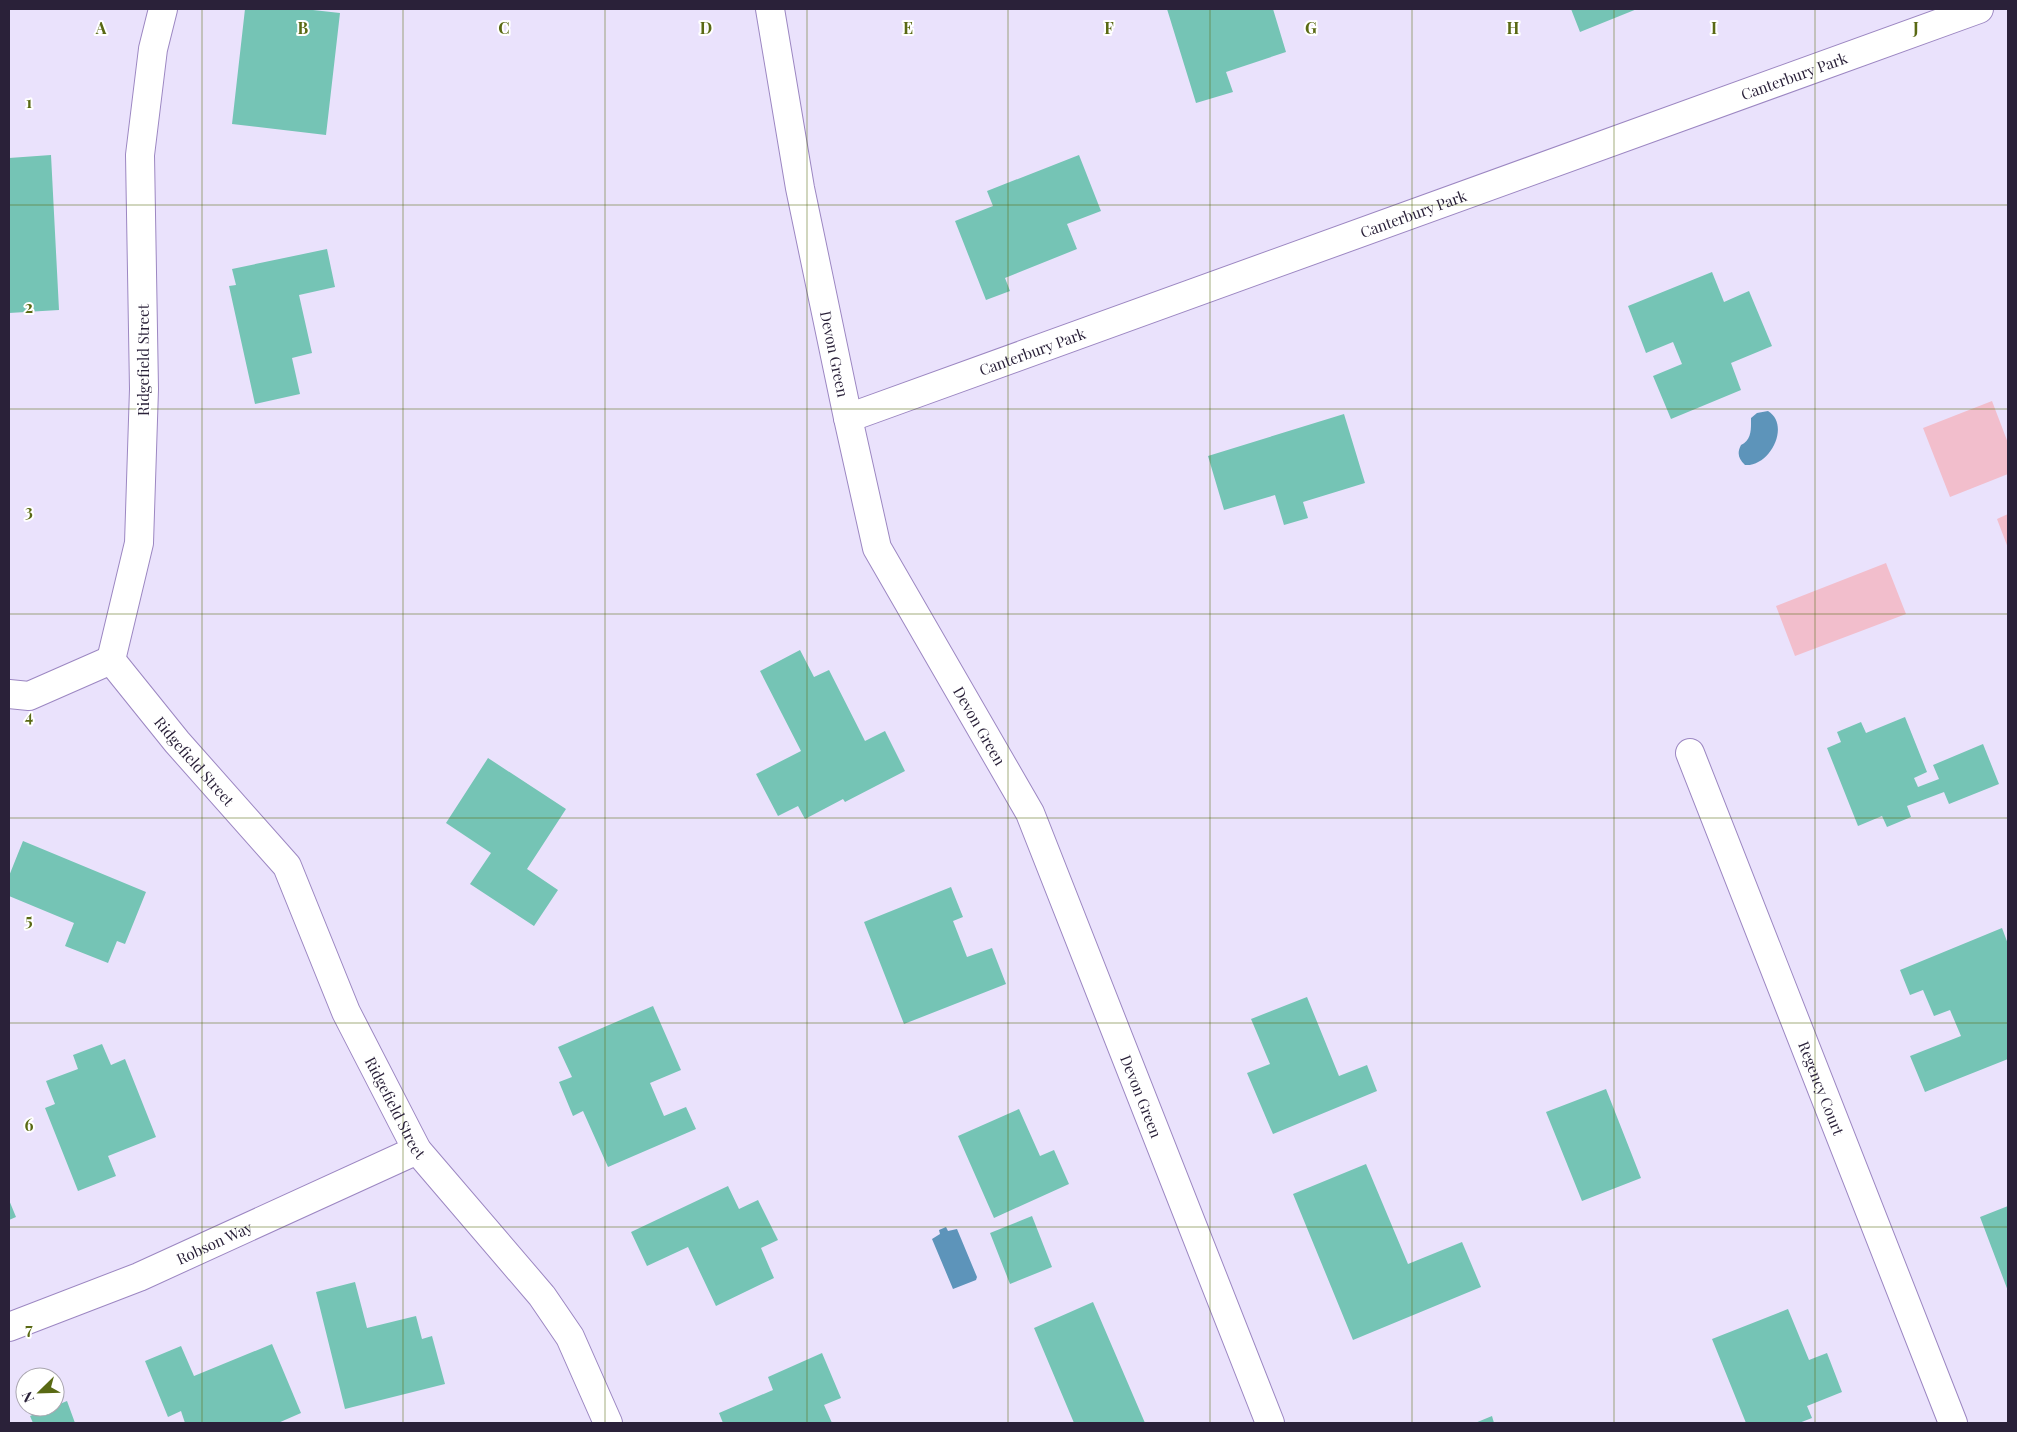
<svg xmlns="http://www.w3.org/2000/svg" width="2017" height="1432" font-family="'Playfair Display',serif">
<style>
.green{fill:#f2becc}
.water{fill:#5d94ba}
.building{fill:#75c4b5}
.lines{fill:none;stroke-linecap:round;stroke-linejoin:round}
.minor-casing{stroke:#9c87c2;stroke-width:30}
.minor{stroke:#fff;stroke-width:28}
.grid{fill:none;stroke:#596913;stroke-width:1;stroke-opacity:0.55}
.labels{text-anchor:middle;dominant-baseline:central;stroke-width:4;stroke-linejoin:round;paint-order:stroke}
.street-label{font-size:15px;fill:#2a2139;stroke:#fff}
.grid-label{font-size:16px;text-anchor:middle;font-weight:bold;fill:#596913;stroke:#fff;stroke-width:4;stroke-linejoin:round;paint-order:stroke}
</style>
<rect width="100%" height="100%" fill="#eae2fc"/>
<!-- green -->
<path class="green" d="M1992,401l16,42v31l-58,23 -27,-69z
M2008,514v34l-11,-29z
M1886,563l20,51 -111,42 -19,-50z"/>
<!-- water -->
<path class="water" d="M1768,411c23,14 2,56 -23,54 -7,-7 -8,-12 -4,-20 11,-5 10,-16 10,-27l6,-5z
M946,1227l2,4 9,-2 20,48 -1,3 -23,9 -21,-50 8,-5 -1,-4z"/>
<!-- building -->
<path class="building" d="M245,9h59l36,4 -14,122 -94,-11z
M1167,9h106l13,43 -60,20 7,20 -37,11z
M1571,9h66l-57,23z
M51,155l8,155 -50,3v-155z
M1079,155l22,56 -34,13 10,25 -72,29 5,13 -24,9 -31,-79 38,-15 -6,-15z
M327,249l8,38 -36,8 13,58 -20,5 8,36 -45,10 -26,-118 7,-1 -4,-16z
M1712,272l12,30 25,-11 23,55 -41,17 10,27 -70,29 -18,-43 29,-12 -9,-22 -27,11 -18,-47z
M1344,414l21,69 -62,19 5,16 -24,7 -9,-30 -51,15 -16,-54z
M800,650l14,27 15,-7 36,71 20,-10 20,40 -60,31 -2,-3 -38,20 -7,-13 -20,10 -22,-42 45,-23 -41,-80z
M1905,717l22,55 -13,6 4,9 21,-8 -6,-14 50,-21 16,40 -50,20 -5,-12 -37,14 4,11 -24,10 -5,-11 -24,10 -31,-78 14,-6 -4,-10 24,-10 5,11z
M488,758l78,51 -39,60 31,21 -24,36 -64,-42 21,-31 -45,-30z
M23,841l123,51 -21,52 -8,-3 -9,22 -43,-17 9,-23 -65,-27v-20z
M951,887l12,30 -10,4 14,36 25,-9 14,36 -102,40 -40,-102z
M2002,928l6,16v115l-83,33 -15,-36 51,-20 -11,-26 -16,6 -11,-26 -13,5 -10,-25z
M1307,997l32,79 28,-11 10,26 -104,43 -26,-61 23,-9 -19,-45z
M653,1006l28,64 -31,13 14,33 22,-9 10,22 -88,38 -25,-56 -10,5 -14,-34 13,-5 -14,-30z
M102,1044l9,21 14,-6 31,78 -48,19 8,20 -38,15 -33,-83 10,-4 -9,-23 32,-12 -5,-14z
M1606,1089l35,89 -59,23 -36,-89z
M1019,1109l21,47 14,-6 15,34 -75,34 -36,-82z
M1366,1164l42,100 54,-22 19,45 -128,53 -60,-146z
M728,1186l11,23 19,-9 20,40 -17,8 13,30 -58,28 -28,-59 -41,19 -16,-34z
M9,1200l7,17 -7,3z
M2008,1206v85l-28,-74z
M1032,1216l20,51 -42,17 -20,-51z
M355,1282l12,46 49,-12 6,23 10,-3 13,48 -100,25 -29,-117z
M1093,1302l52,121h-71l-40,-95z
M1788,1309l21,51 18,-7 15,39 -35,14 5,12 -13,5h-53l-34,-84z
M272,1344l29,69 -23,10h-93l-4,-12 -13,6 -23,-56 36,-15 13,30z
M822,1353l19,45 -17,7 8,18h-109l-4,-10 54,-23 -5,-13z
M67,1401l8,22h-42l-3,-7z
M1492,1416l2,7h-19z"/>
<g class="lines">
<!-- minor casing -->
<g class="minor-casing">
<g id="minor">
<path id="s1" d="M770,9l30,179 48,230 29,130 153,265 240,610"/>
<path id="s2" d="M848,418l1131,-409"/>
<path id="s3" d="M111,660l66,82 110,124 59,146 71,138 125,146 28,41 38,86"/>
<path d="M111,660l28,-117 5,-154 -4,-234 13,-106 10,-40"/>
<path d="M9,694l20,2 82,-36"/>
<path id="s4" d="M1690,753l263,670"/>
<path id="s5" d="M9,1327l130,-50 278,-127"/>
</g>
</g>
<!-- minor -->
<use href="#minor" class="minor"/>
</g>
<!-- grid -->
<path class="grid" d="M202,9v1414M403,9v1414M605,9v1414M807,9v1414M1008,9v1414M1210,9v1414M1412,9v1414M1614,9v1414M1815,9v1414M9,205h1999M9,409h1999M9,614h1999M9,818h1999M9,1023h1999M9,1227h1999"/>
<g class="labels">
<!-- street labels -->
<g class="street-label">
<text stroke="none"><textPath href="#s2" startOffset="1006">Canterbury Park</textPath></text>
<text stroke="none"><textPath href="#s2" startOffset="601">Canterbury Park</textPath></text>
<text stroke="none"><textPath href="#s2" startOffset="196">Canterbury Park</textPath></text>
<text stroke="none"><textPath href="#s1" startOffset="351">Devon Green</textPath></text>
<text transform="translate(143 360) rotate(-90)">Ridgefield Street</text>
<text stroke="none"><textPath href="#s1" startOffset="755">Devon Green</textPath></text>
<text stroke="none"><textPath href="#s3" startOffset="131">Ridgefield Street</textPath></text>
<text stroke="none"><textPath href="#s4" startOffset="360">Regency Court</textPath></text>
<text stroke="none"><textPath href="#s1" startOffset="1160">Devon Green</textPath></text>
<text stroke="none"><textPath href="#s3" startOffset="536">Ridgefield Street</textPath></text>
<text stroke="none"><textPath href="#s5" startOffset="222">Robson Way</textPath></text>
</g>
</g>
<g class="grid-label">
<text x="101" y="34">A</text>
<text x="303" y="34">B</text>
<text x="504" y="34">C</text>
<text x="706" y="34">D</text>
<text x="908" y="34">E</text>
<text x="1109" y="34">F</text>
<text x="1311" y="34">G</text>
<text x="1513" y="34">H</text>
<text x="1714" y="34">I</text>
<text x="1916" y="34">J</text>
<text x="29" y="108">1</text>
<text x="29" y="313">2</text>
<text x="29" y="517">3</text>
<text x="29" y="722">4</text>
<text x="29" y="926">5</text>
<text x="29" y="1131">6</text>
<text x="29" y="1335">7</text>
</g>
<!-- border -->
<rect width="2017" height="1432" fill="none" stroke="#2a2139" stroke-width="20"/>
<!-- north arrow -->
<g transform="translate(40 1392) rotate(247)"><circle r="24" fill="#ffffff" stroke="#aaa6b0"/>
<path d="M0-4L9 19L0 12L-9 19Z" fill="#596913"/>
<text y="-8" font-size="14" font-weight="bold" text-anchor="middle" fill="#2a2139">N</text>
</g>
</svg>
